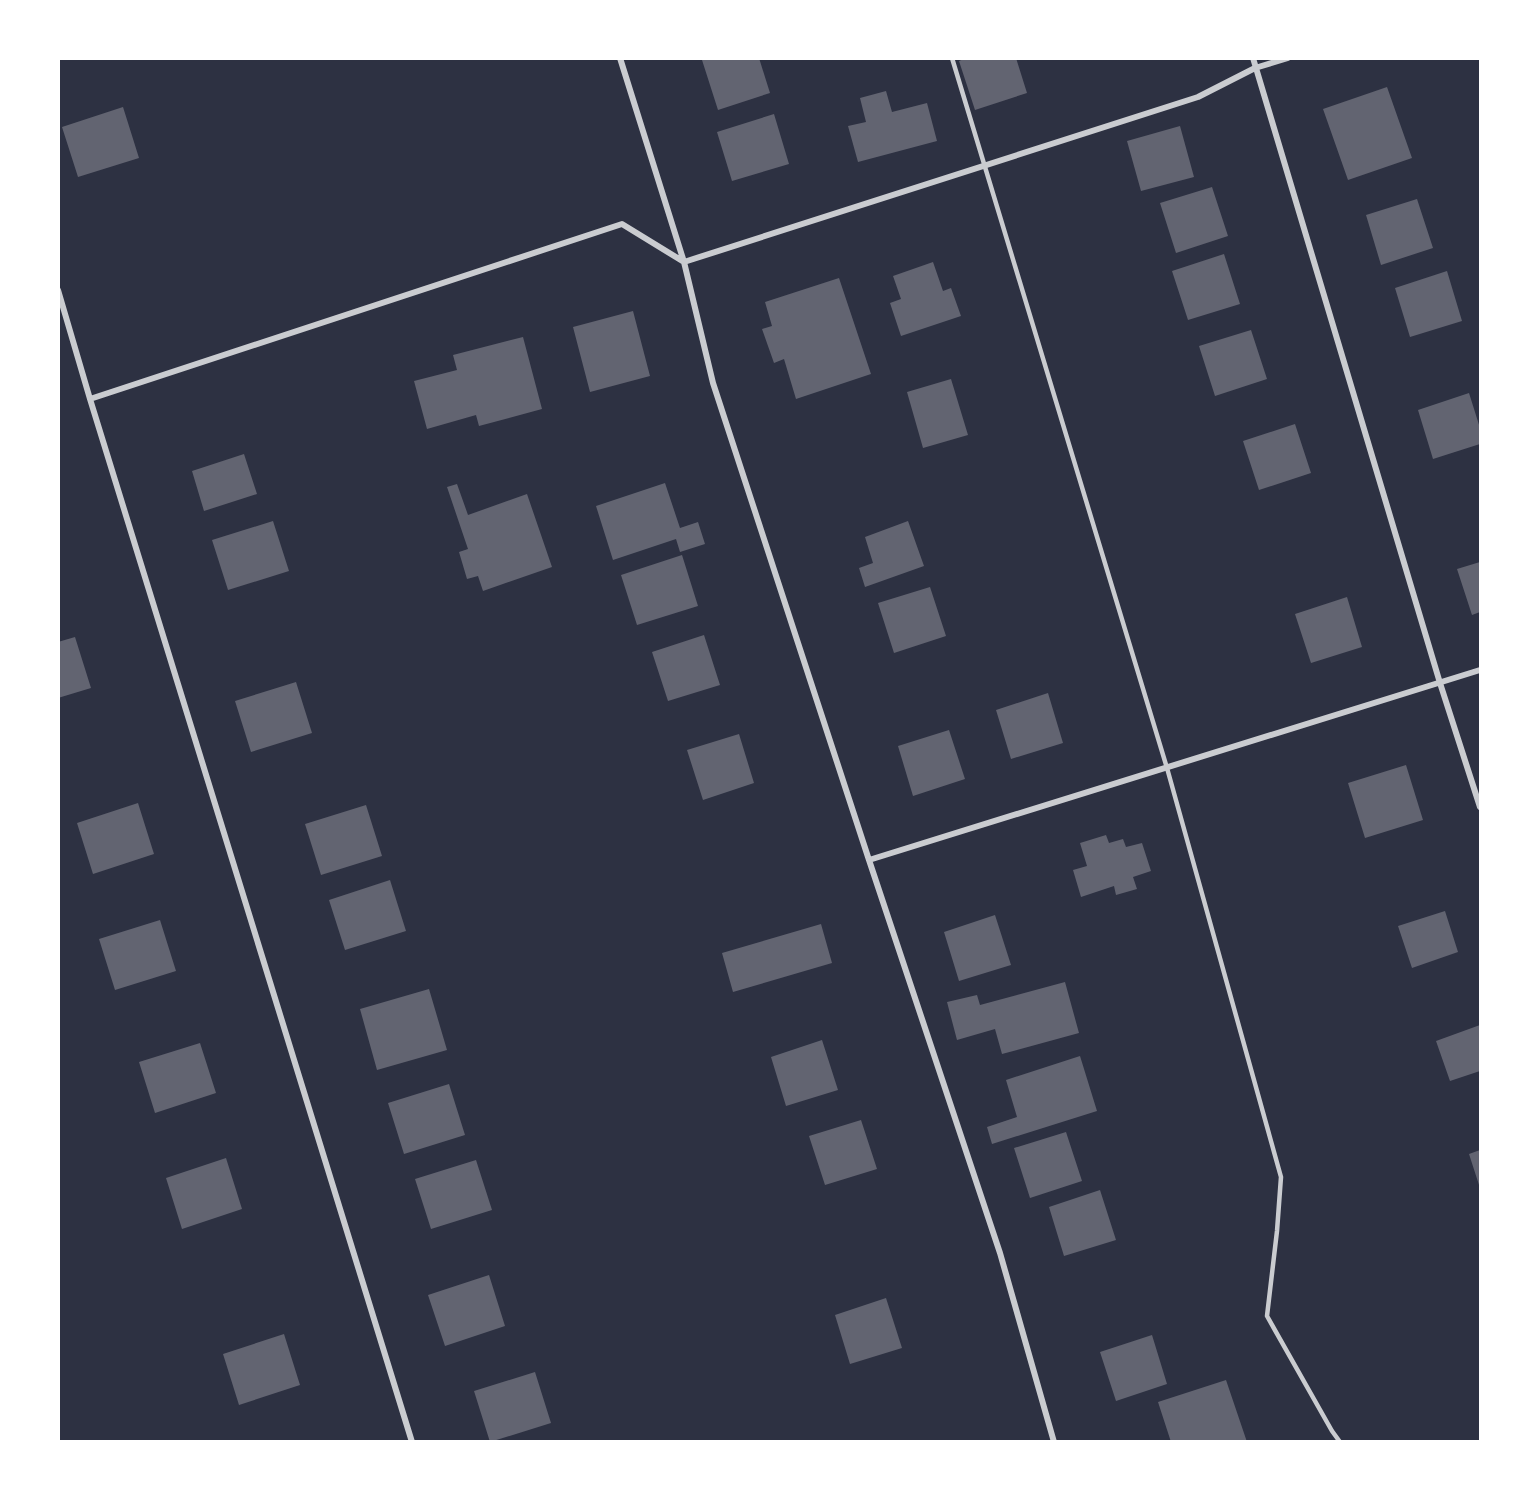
<svg xmlns="http://www.w3.org/2000/svg" width="1539" height="1500" font-family="Lato,sans-serif">
<style>
.building{fill:#626471}
.lines{fill:none;stroke-linecap:round;stroke-linejoin:round}
.service{stroke:#caccd0;stroke-width:4.5}
.minor{stroke:#caccd0;stroke-width:6}
</style>
<rect width="100%" height="100%" fill="#2d3142"/>
<!-- building -->
<path class="building" d="M707,58h52l11,35 -52,17 -16,-50z
M966,58h50l11,35 -52,17 -16,-49z
M1387,87l25,71 -64,22 -25,-71z
M886,91l6,21 35,-9 10,38 -79,21 -10,-36 18,-4 -6,-24z
M123,107l16,51 -61,19 -16,-50z
M774,114l15,50 -57,17 -15,-49z
M1180,126l14,51 -53,14 -14,-50z
M1212,187l16,49 -52,17 -16,-50z
M1417,199l16,49 -52,17 -15,-50z
M1224,254l16,50 -52,16 -16,-49z
M933,262l10,29 8,-3 10,28 -60,20 -11,-33 11,-4 -8,-23z
M1447,271l15,50 -52,16 -15,-49z
M839,278l32,96 -75,25 -12,-40 -10,4 -12,-34 10,-3 -7,-24z
M633,311l17,65 -60,16 -17,-65z
M1251,330l16,49 -52,17 -16,-50z
M523,337l19,72 -63,17 -3,-11 -49,14 -13,-48 43,-11 -4,-15z
M951,379l17,56 -45,13 -16,-56z
M1469,393l11,35v16l-47,15 -15,-49z
M1295,424l16,49 -52,17 -16,-49z
M244,454l13,40 -53,17 -12,-40z
M665,483l15,45 18,-6 7,22 -25,8 -4,-13 -63,21 -17,-54z
M457,484l11,31 59,-21 25,73 -69,24 -5,-15 -11,3 -8,-27 9,-3 -21,-62z
M273,521l16,50 -61,19 -16,-50z
M908,521l16,45 -59,21 -6,-19 14,-5 -8,-26z
M682,555l16,51 -61,19 -16,-50z
M1480,562v50l-8,3 -15,-46z
M930,587l16,49 -52,17 -16,-50z
M1347,597l15,50 -51,16 -16,-49z
M704,635l16,50 -52,16 -16,-49z
M75,637l16,51 -33,10v-56z
M296,682l16,51 -61,19 -16,-51z
M1048,693l15,50 -52,16 -15,-49z
M949,730l16,49 -52,17 -15,-50z
M739,734l15,49 -51,17 -16,-50z
M1406,765l17,55 -58,18 -17,-55z
M138,803l16,51 -61,20 -16,-51z
M366,805l16,51 -61,19 -16,-51z
M1106,835l3,8 14,-4 3,8 16,-4 9,28 -18,6 4,12 -21,6 -2,-9 -33,11 -8,-27 14,-4 -7,-23z
M390,880l16,51 -61,19 -16,-50z
M1445,911l13,41 -46,16 -14,-42z
M995,915l16,50 -52,16 -15,-49z
M160,920l16,51 -61,19 -16,-51z
M821,924l11,39 -99,29 -11,-39z
M1065,982l14,51 -77,21 -7,-25 -38,11 -10,-38 30,-7 3,10z
M429,989l18,61 -70,20 -17,-61z
M1480,1025v46l-30,10 -14,-40z
M822,1040l16,50 -52,16 -15,-49z
M200,1043l16,50 -61,20 -16,-51z
M1080,1056l17,55 -105,33 -5,-17 30,-10 -11,-37z
M449,1084l16,51 -61,19 -16,-51z
M861,1120l16,49 -52,16 -16,-49z
M1066,1132l16,49 -52,17 -16,-50z
M1480,1150v38l-11,-34z
M226,1158l16,51 -60,20 -16,-51z
M476,1160l16,50 -61,19 -16,-50z
M1100,1190l16,50 -52,16 -15,-49z
M489,1275l16,51 -60,20 -17,-51z
M886,1298l16,50 -52,16 -15,-49z
M284,1334l16,51 -61,20 -16,-51z
M1152,1335l15,49 -51,17 -16,-49z
M535,1372l16,51 -61,19 -16,-51z
M1226,1380l21,62h-76l-13,-40z"/>
<g class="lines">
<!-- service -->
<path class="service" d="M952,58l215,710 114,409 -4,54 -10,85 65,115 8,11"/>
<!-- minor -->
<path class="minor" d="M620,58l64,204 29,121 156,477 131,393 54,189
M1253,58l187,625 40,124
M58,290l32,109 322,1043
M90,399l532,-175 62,38 514,-165 57,-29 33,-10
M869,860l611,-190"/>
</g>
<!-- border -->
<rect width="1539" height="1500" fill="none" stroke="#ffffff" stroke-width="120"/>
</svg>
